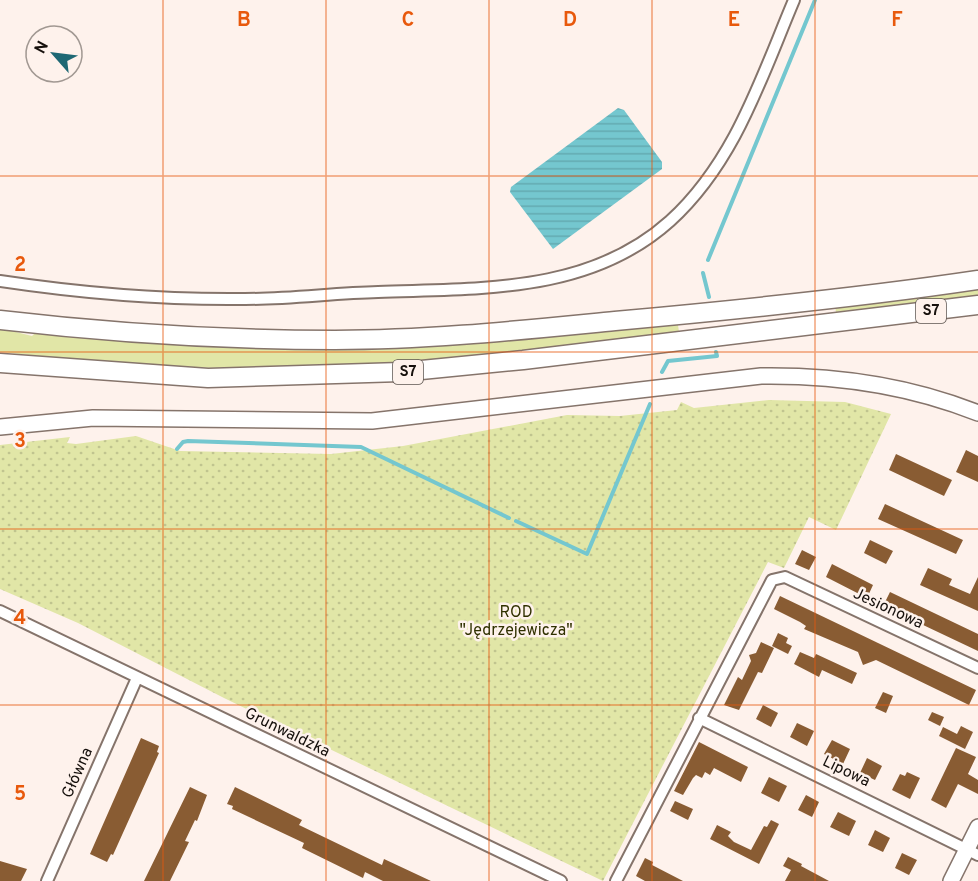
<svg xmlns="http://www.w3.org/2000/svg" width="978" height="881" font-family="Overpass,sans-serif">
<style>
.grass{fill:#e1e6a7}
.garden{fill:url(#garden-dots)}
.water{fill:url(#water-rules)}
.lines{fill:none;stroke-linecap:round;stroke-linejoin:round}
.stream{stroke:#74c7cf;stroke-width:4}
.building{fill:#895c33}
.street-casing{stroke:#85746b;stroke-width:14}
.secondary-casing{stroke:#85746b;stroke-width:18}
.highway-casing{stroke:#85746b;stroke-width:21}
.street{stroke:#fff;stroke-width:10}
.secondary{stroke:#fff;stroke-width:15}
.highway{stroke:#fff;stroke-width:18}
.grid{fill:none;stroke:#e8590c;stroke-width:1.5;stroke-opacity:0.55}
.labels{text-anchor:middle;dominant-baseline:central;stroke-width:5;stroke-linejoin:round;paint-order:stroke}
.shield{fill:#fef2ec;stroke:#5c544f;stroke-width:1.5}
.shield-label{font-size:15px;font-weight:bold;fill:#16100c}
.street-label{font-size:16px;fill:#16100c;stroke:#fef2ec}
.park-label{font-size:16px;fill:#303100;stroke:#fef2ec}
.grid-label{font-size:20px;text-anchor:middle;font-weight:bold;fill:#e8590c;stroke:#fef2ec;stroke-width:5;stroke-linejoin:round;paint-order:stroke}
</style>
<defs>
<pattern id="garden-dots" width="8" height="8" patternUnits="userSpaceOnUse" patternTransform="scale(1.5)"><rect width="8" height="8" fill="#e1e6a7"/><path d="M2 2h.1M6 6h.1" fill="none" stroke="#c0c48f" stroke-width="1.8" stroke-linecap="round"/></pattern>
<pattern id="water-rules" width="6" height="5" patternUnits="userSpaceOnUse" patternTransform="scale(1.5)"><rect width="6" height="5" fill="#74c7cf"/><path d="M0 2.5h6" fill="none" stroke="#64aab1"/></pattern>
</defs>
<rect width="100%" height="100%" fill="#fef2ec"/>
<!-- grass -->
<path class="grass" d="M978,288v7l-142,17 -1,-5z
M678,325l1,7c-148,22 -298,37 -448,36 -77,0 -154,-8 -231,-16v-24l32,8 3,-3 91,8 399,-2z"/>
<!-- garden -->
<path class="garden" d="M769,400l76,2 46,12 -55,116 -27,-13 -25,51 -16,-6 -165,319 -379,-183 -146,-75 -78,-34v-144l70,-8 -3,6 9,1 60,-8 44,15 151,3 72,-8 164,-31 53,1 57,-6 4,-8 13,6z"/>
<!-- water -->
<path class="water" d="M618,108l6,2 38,52v7l-109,80 -43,-57 1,-5z"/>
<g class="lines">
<!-- stream -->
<path class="stream" d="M708,260l107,-260
M703,273l6,24
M662,372l6,-11 49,-5 -1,-4
M177,449l6,-7 5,-1 173,6 148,71
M516,521l71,33 63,-150"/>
</g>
<!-- building -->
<path class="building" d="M966,450l12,6v26l-22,-10z
M896,454l56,26 -8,16 -55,-26z
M885,504l78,36 -7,14 -78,-35z
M870,540l23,11 -7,13 -22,-11z
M802,550l14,7 -7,13 -14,-6z
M832,564l41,21 -6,13 -41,-21z
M928,568l24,11 -3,6 21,9 8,-17v34l-58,-26z
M890,592l88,42v17l-95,-45z
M780,596l196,94 -7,15 -93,-45 -13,5 -5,-13 -54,-23 2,-3 -6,-4 -26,-13z
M778,633l10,5 -2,5 6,3 -4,8 -16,-8z
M761,642l13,6 -12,25 -4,-1 -19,38 -15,-5 14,-28 4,3 9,-19 -2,-6 7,-2z
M800,652l14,6 2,-4 41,19 -5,11 -30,-14 -3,7 -25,-13z
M883,692l10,4 -7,17 -11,-5z
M763,705l15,8 -7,14 -15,-8z
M932,712l12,5 -4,9 -12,-6z
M797,723l17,8 -7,15 -17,-9z
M961,726l12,6 -8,17 -26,-13 4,-9 14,7z
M141,738l18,8 -2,6 2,1 -46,102 -2,-1 -4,8 -17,-8z
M832,740l18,9 -7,15 -19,-10z
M699,742l49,25 -7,15 -27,-14 -4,7 -5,-3 -3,6 -6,-3 -3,3 -10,17 -9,-4z
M956,748l20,9 -8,17 10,6v14l-20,-10 -12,24 -15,-8z
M867,758l15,8 -7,14 -15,-7z
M907,772l13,6 -10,21 -18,-9 8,-16 5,2z
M769,777l18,9 -8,16 -18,-9z
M190,787l17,8 -10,26 -2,-1 -10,21 4,1 -19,39h-26z
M235,787l67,33 -3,5 83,40 2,-6 47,22h-48l-18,-9 -2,6 -61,-30 2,-5 -72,-34 1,-3 -6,-2z
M806,795l13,7 -7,15 -14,-7z
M675,801l18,8 -5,11 -18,-9z
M838,812l18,9 -7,15 -19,-9z
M771,820l8,4 -20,40 -49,-25 7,-14 14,7 -3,4 6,6 17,8 13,-24 3,1z
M875,830l15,8 -7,14 -15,-7z
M902,853l15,7 -8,15 -14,-7z
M788,857l14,7 -1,2 28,15h-44l6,-11 -8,-4z
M645,858l8,4 -1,3 31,16h-38l-9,-5z
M0,861l27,8 -6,12h-21z"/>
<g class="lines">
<!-- street casing -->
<g class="street-casing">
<path id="street" d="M0,281c80,12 164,19 245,18 45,0 89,-6 133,-7 101,-4 211,2 292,-71 65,-59 91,-143 124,-221
M0,611l561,270
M699,718l279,137
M47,881l90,-203
M616,881l156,-301 13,-3 193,91"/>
</g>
<!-- secondary casing -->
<g class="secondary-casing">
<path id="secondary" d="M0,427l93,-9 279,3 389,-45c74,-1 147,9 217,37
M951,881l27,-54"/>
</g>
<!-- highway casing -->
<g class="highway-casing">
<path id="highway" d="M0,320c111,13 222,20 335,20 94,0 187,-10 280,-19 121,-11 243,-23 363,-41
M0,363l208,15 193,-6 122,-12 455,-55"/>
</g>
<!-- street -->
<use href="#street" class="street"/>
<!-- secondary -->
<use href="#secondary" class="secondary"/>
<!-- highway -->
<use href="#highway" class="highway"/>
</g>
<!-- grid -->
<path class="grid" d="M163,0v881M326,0v881M489,0v881M652,0v881M815,0v881M0,176h978M0,352h978M0,529h978M0,705h978"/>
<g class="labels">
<!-- shield labels -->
<g class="shield">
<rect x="916" y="299" width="30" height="24" rx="4.5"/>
<rect x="393" y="360" width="30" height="24" rx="4.5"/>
</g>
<g class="shield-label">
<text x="931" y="311">S7</text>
<text x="408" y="372">S7</text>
</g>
<!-- street labels -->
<g class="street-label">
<text transform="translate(888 609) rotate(25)">Jesionowa</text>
<text transform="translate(287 733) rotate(26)">Grunwaldzka</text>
<text transform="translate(846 772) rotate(26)">Lipowa</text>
<text transform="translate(78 773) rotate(-66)">Główna</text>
</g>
<!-- park labels -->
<g class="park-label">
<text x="516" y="613">ROD<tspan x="516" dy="18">"Jędrzejewicza"</tspan></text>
</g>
</g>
<g class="grid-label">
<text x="244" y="26">B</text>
<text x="408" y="26">C</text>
<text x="570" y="26">D</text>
<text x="734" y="26">E</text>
<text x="897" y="26">F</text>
<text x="20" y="271">2</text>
<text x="20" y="447">3</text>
<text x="20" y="624">4</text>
<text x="20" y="800">5</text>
</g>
<!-- north arrow -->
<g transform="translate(54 54) rotate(298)"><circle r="28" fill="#fef2ec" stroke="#a19892" stroke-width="1.5"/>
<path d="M0-4.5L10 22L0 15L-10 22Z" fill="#1e6874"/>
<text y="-9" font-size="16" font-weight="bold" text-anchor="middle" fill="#16100c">N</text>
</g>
</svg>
